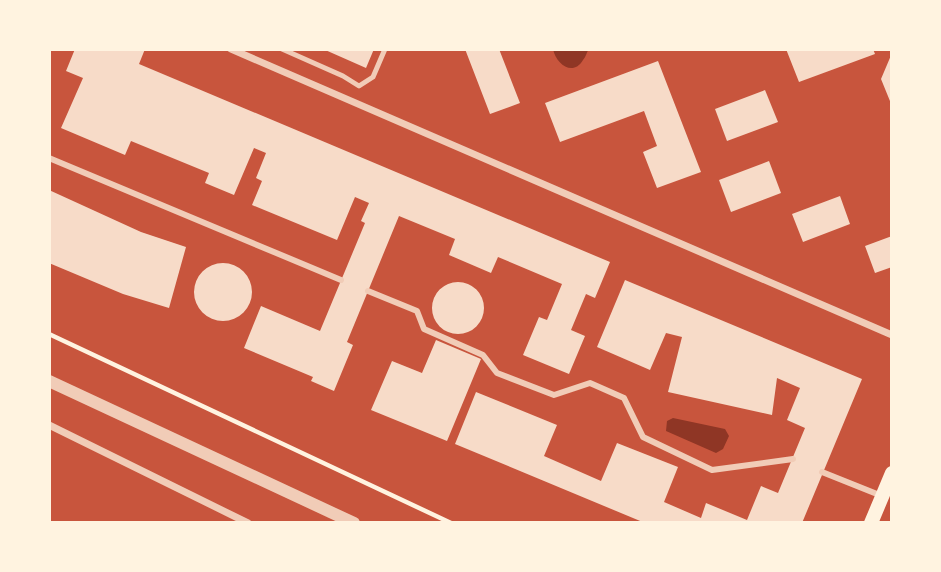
<svg xmlns="http://www.w3.org/2000/svg" width="941" height="572" font-family="'DM Sans',sans-serif">
<style>
.water{fill:#8f3625}
.building{fill:#f7dbc8}
.lines{fill:none;stroke-linecap:round;stroke-linejoin:round}
.path{stroke:#fff3e0;stroke-width:4.5}
.service{stroke:#f1ccb7;stroke-width:5}
.pedestrian{stroke:#f1ccb7;stroke-width:6}
.minor{stroke:#f1ccb7;stroke-width:7}
.tertiary{stroke:#f1ccb7;stroke-width:12}
.secondary{stroke:#fff3e0;stroke-width:14}
</style>
<rect width="100%" height="100%" fill="#c8553d"/>
<!-- water -->
<path class="water" d="M553,49h36c-3,4 -3,8 -6,11 -10,17 -27,4 -30,-11z
M673,418l52,11 4,7 -6,13 -7,4 -50,-22 1,-10z"/>
<!-- building -->
<path class="building" d="M75,49h70l-6,15 471,198 -15,36 -9,-4 -15,36 14,6 -16,38 -46,-19 16,-38 8,3 15,-36 -64,-27 -7,16 -42,-18 6,-16 -56,-23 -52,126 6,3 -19,46 -23,-10 2,-4 -69,-29 17,-42 59,25 45,-108 -4,-2 8,-18 -14,-6 -18,43 -85,-35 10,-24 -6,-3 10,-25 -12,-5 -20,47 -29,-12 4,-10 -78,-32 -6,14 -64,-27 22,-50 -17,-7z
M323,49h51l-8,19z
M465,49h34l21,54 -30,11z
M786,49h87l2,5 -76,28z
M892,53v53l-11,-27z
M658,61l43,111 -44,16 -14,-36 14,-6 -13,-35 -84,31 -15,-39z
M765,90l13,32 -51,19 -12,-32z
M769,161l12,32 -50,19 -12,-32z
M49,190l92,42 45,15 -17,61 -46,-14 -74,-31z
M840,196l10,28 -47,18 -11,-28z
M892,236v31l-17,6 -10,-27z
M194 292a29 29 0 1 1 58 0a29 29 0 1 1-58 0Z
M625,280l237,99 -60,144h-157l-190,-79 21,-52 81,33 -13,31 57,25 16,-38 61,24 -14,35 37,16 5,-15 41,17 14,-34 17,7 27,-65 -18,-8 13,-32 -23,-10 -5,37 -104,-23 14,-55 -16,-4 -16,37 -53,-23z
M432 308a26 26 0 1 1 52 0a26 26 0 1 1-52 0Z
M436,340l45,19 -34,82 -76,-31 21,-49 30,12z"/>
<g class="lines">
<!-- path -->
<path class="path" d="M49,334l402,189"/>
<!-- service -->
<path class="service" d="M282,49l61,27 16,10 14,-9 12,-28"/>
<!-- pedestrian -->
<path class="pedestrian" d="M49,158l292,122
M368,291l49,20 7,18 59,26 14,18 57,22 36,-12 34,15 19,39 69,33 81,-11
M822,472l60,24"/>
<!-- minor -->
<path class="minor" d="M231,49l661,286
M49,425l199,98"/>
<!-- tertiary -->
<path class="tertiary" d="M49,381l305,142"/>
<!-- secondary -->
<path class="secondary" d="M871,523l21,-50"/>
</g>
<!-- border -->
<rect width="941" height="572" fill="none" stroke="#fff3e0" stroke-width="102"/>
</svg>
